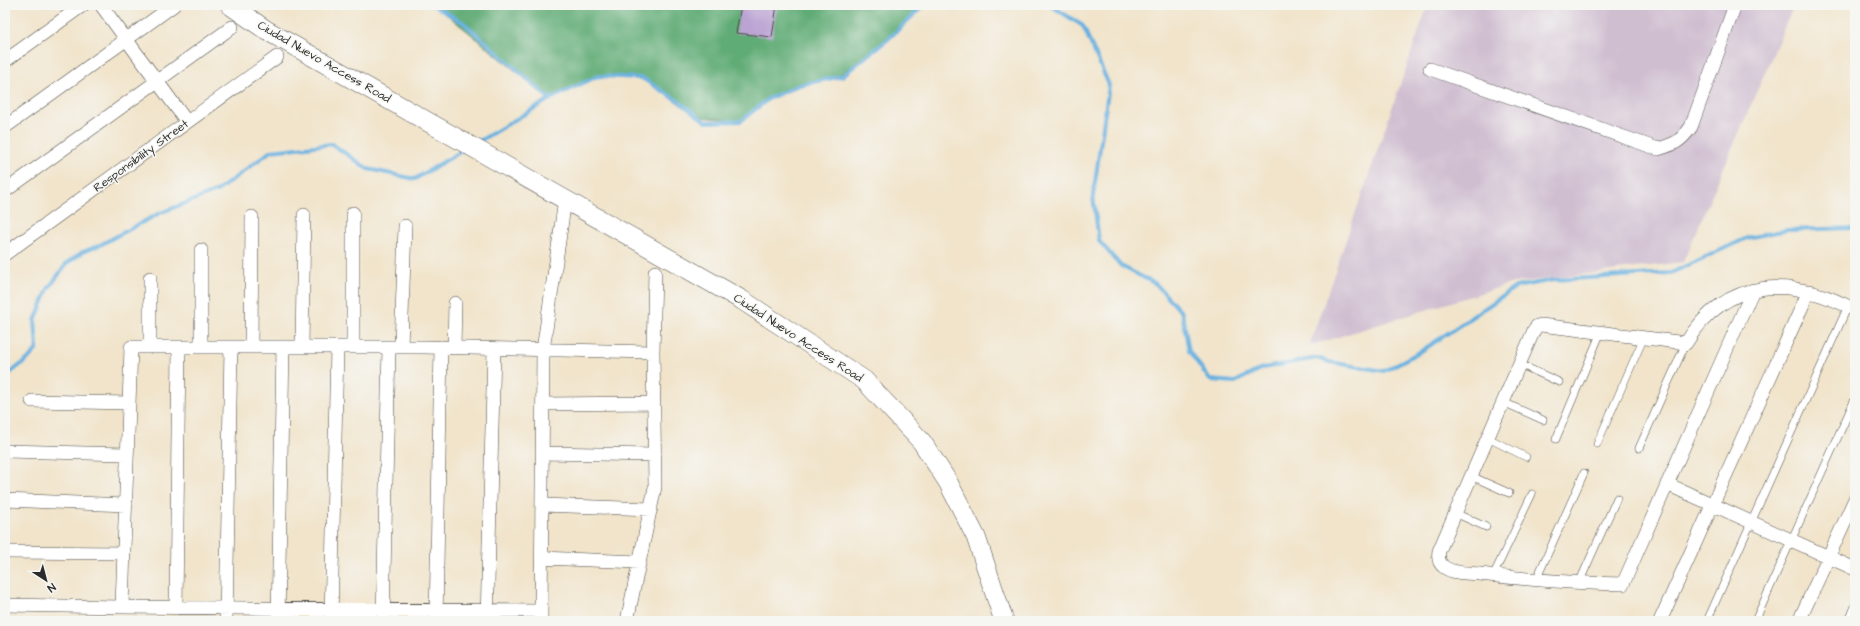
<svg xmlns="http://www.w3.org/2000/svg" width="1860" height="626" font-family="'Architects Daughter',sans-serif">
<style>
.industrial{fill:#cfbdd0}
.forest{fill:#60ac76;stroke:#466c50}
.lines{fill:none;stroke-linecap:round;stroke-linejoin:round}
.stream{stroke:#68b1e0;stroke-width:4}
.building{fill:#bba4d4}
.lane-casing{stroke:#494743;stroke-width:8}
.street-casing{stroke:#494743;stroke-width:14}
.secondary-casing{stroke:#494743;stroke-width:20}
.lane{stroke:#fff;stroke-width:7}
.street{stroke:#fff;stroke-width:13}
.secondary{stroke:#fff;stroke-width:19}
.labels{text-anchor:middle;dominant-baseline:central;stroke-width:3;stroke-linejoin:round;paint-order:stroke}
.street-label{font-size:12px;fill:#2b2b2b;stroke:#f6f6f2}
</style>
<rect width="100%" height="100%" fill="#f6f6f2"/>
<filter id="ink" filterUnits="userSpaceOnUse"><feTurbulence type="fractalNoise" baseFrequency=".025" numOctaves="2"/><feDisplacementMap in="SourceGraphic" scale="8" xChannelSelector="R" yChannelSelector="G"/><feConvolveMatrix kernelMatrix="1 2 1 2 8 2 1 2 1" color-interpolation-filters="sRGB"/></filter>
<filter id="wash" filterUnits="userSpaceOnUse"><feTurbulence type="fractalNoise" baseFrequency=".012" numOctaves="4" result="noise"/><feDisplacementMap in="SourceGraphic" scale="16" xChannelSelector="R" yChannelSelector="G"/><feGaussianBlur stdDeviation="0.9" result="paint"/><feColorMatrix in="noise" values="0 0 0 0 0 0 0 0 0 0 0 0 0 0 0 0 0 1.4 0 .05"/><feComposite in="paint" operator="in"/></filter>
<g filter="url(#wash)">
<rect width="100%" height="100%" fill="#f1e4cb"/>
<!-- industrial -->
<path class="industrial" d="M1428,5h366l-111,257 -170,21 -204,63z"/>
<!-- forest -->
<path class="forest" d="M431,5h493l-36,34 -50,37 -41,10 -29,13 -27,22 -42,-4 -57,-39 -44,-2 -48,23 -111,-91z"/>
<g class="lines">
<!-- stream -->
<path class="stream" d="M433,5l31,18 86,76
M1050,5l33,21 26,59 -16,111 6,45 22,25 35,18 26,29 7,38 21,29 25,2 28,-14 54,-10 12,4 55,9 39,-21 93,-63 38,-7 117,-7 76,-35 40,-8 68,-2
M476,143l74,-44 48,-23 44,2 35,22 29,22 35,-1 27,-22 31,-14 43,-9 45,-36 37,-35
M5,377l23,-18 9,-10 -2,-28 13,-32 19,-26 16,-11 17,-7 60,-32 57,-22 54,-40 61,-7 36,25 47,10 50,-30"/>
</g>
<g id="blocks">
<!-- building -->
<path class="building" d="M741,5h36l-5,32 -36,-4z"/>
</g>
</g>
<g filter="url(#ink)">
<use href="#blocks" fill-opacity="0" stroke="#494743" stroke-width="1"/>
<g class="lines">
<!-- lane casing -->
<g class="lane-casing">
<path id="lane" d="M1519,364l40,18
M1503,402l40,18
M1488,438l38,19
M1556,439l45,-107
M1597,444l47,-107
M1639,448l47,-105
M1471,476l38,17
M1455,513l31,14
M1493,576l39,-82
M1536,580l48,-107
M1579,583l38,-85
M1707,621l141,-315
M1755,621l100,-222
M1849,621l6,-15"/>
</g>
<!-- street casing -->
<g class="street-casing">
<path id="street" d="M101,5l86,117
M5,61l78,-56
M1430,69l228,80c17,-5 22,-7 33,-22l44,-122
M5,127l169,-122
M5,191l227,-164
M201,250v97
M5,254l272,-197
M1753,290l-130,294c-48,-1 -96,-4 -143,-10 -11,-1 -27,0 -36,-7 -6,-4 -6,-10 -5,-16l95,-221 3,-4 4,-1 145,18c41,-67 105,-67 169,-33
M150,347v-69
M251,347l1,-130
M302,347l2,-132
M353,347v-134
M401,347l4,-121
M454,348l1,-45
M653,352l2,-80
M32,401l97,2
M543,404l111,-1
M5,451l122,3
M542,453l113,2
M1667,484l188,85
M5,500l121,5
M542,505l109,4
M5,552l119,1
M542,558l97,4
M5,605l117,2
M176,608l3,-261
M541,611l-419,-4 9,-260h293l229,5 2,135 -28,134
M226,621l5,-274
M278,621l5,-274
M331,621l6,-274
M383,621l6,-274
M436,621l5,-274
M487,621l7,-272
M541,621l2,-271 22,-150
M1660,621l149,-330
M1799,621l56,-122"/>
</g>
<!-- secondary casing -->
<g class="secondary-casing">
<path id="secondary" d="M230,5l36,25 476,270 122,80 58,62 26,40 28,55 28,84"/>
</g>
<!-- lane -->
<use href="#lane" class="lane"/>
<!-- street -->
<use href="#street" class="street"/>
<!-- secondary -->
<use href="#secondary" class="secondary"/>
</g>
</g>
<g class="labels">
<!-- street labels -->
<g class="street-label">
<text transform="translate(324 62) rotate(30)">Ciudad Nuevo Access Road</text>
<text transform="translate(141 156) rotate(-36)">Responsibility Street</text>
<text transform="translate(798 338) rotate(33)">Ciudad Nuevo Access Road</text>
</g>
</g>
<!-- margin -->
<rect width="1860" height="626" fill="none" stroke="#f6f6f2" stroke-width="20"/>
<!-- north arrow -->
<g transform="translate(46 580) rotate(144)" stroke="#f6f6f2" stroke-width="3" paint-order="stroke">
<path d="M0-3L7 15L0 10L-7 15Z" fill="#2b2b2b"/>
<text y="-6" font-size="11" font-weight="bold" text-anchor="middle" fill="#2b2b2b">N</text>
</g>
</svg>
